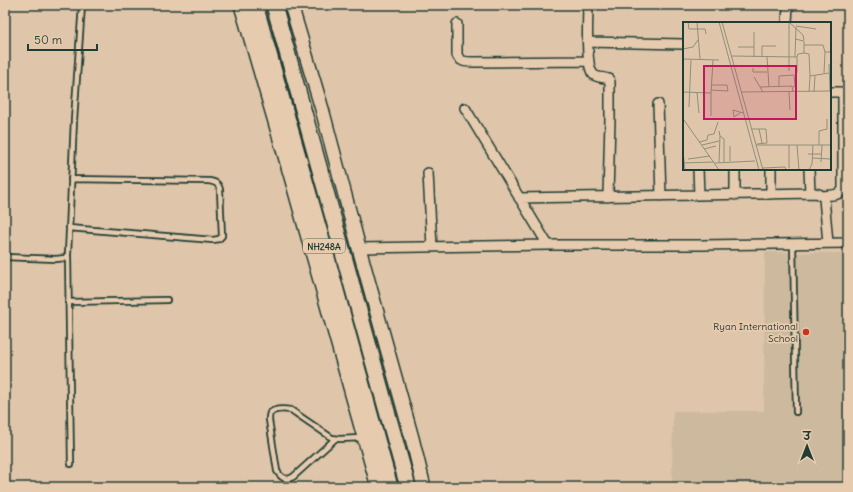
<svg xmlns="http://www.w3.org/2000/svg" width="853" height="492" font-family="Delius,'Playpen Sans Deva',sans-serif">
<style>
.built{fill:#cdb99e}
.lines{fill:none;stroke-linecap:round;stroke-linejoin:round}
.service-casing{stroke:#1f3d34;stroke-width:8}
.minor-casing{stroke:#1f3d34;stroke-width:12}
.secondary-casing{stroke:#1f3d34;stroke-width:16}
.trunk-casing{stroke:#1f3d34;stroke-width:18}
.service{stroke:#e7cbae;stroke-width:4.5}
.minor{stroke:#e7cbae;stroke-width:9}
.secondary{stroke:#e7cbae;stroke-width:13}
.trunk{stroke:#e7cbae;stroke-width:15}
.poi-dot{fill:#c8321e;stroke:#e7cbae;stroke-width:1.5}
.labels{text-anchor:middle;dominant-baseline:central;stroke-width:3.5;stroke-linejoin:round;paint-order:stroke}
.shield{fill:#e7cbae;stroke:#5b6859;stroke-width:1}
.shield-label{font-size:9px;font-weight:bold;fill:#1f3d34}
.poi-label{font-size:10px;fill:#1f3d34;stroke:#e7cbae;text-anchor:end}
.inset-road{fill:none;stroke:#928f7a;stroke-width:1}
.view{fill:#c2185b;fill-opacity:0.15;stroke:#c2185b;stroke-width:2}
.inset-edge{fill:none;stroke:#1f3d34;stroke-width:2}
</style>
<rect width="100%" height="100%" fill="#dfc5a9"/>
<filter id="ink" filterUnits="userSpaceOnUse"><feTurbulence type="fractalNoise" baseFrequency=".025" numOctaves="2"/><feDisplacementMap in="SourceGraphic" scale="8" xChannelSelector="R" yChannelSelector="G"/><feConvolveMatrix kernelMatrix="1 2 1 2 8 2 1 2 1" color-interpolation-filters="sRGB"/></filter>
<g filter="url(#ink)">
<!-- built -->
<path class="built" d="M765,252l83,1v234h-176l1,-76h91z"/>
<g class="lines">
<!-- service casing -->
<g class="service-casing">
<path id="service" d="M69,228l144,12 6,-1 3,-3 -2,-46c-1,-6 -4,-8 -11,-9l-138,-2
M793,243l3,169
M68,256l3,208
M5,257l51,2 9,-1 3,-4 6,-134 8,-115
M68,302l99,-2
M335,439l-42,38c-7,4 -12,1 -16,-6l-8,-51c0,-3 0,-5 1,-7 5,-5 15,-4 21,-3l41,28 7,1 23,-1"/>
</g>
<!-- minor casing -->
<g class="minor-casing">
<path id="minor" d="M588,5c0,14 -3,60 5,69 3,4 11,3 15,5h1l1,3v37l-2,78
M787,23l1,-18
M457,24v31c3,7 9,7 16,7l116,-1
M588,42l94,2
M658,104l3,92
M465,108l83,137
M698,169l1,26
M809,169l1,24
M428,173l4,74
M771,194v-25
M735,195v-26
M823,196c6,-1 16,0 20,-6v-95l-3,-3h-10
M519,198l296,-5 4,1 5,4 4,45
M359,248l189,-3h153l147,-2"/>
</g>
<!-- secondary casing -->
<g class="secondary-casing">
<path id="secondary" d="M241,5l50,172 87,310
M291,5l31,104 37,139 53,190 12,49"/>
</g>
<!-- trunk casing -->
<g class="trunk-casing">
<path id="trunk" d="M255,5l72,253 63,229
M274,5l69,248 65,234"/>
</g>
<!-- service -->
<use href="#service" class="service"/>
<!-- minor -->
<use href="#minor" class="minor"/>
<!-- secondary -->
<use href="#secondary" class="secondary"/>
<!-- trunk -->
<use href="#trunk" class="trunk"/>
</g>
</g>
<!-- markers -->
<circle class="poi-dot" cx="806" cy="332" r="4"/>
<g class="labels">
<!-- shield labels -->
<rect class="shield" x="303" y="239" width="42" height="14" rx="3"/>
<g class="shield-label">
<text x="324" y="246">NH248A</text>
</g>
<!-- poi labels -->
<g class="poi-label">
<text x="798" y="326">Ryan International<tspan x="798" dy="12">School</tspan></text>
</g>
</g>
<!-- overview -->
<g transform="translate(683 22)">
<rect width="148" height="148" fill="#dfc5a9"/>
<path class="inset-road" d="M5,0l1,7h16l1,5M14,0l3,37M36,0l40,148M39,0l41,148M106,0v35M106,0l14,13 1,5M113,4l20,3M71,10v25M112,17l9,2v12l-6,1 -1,3M121,23h19l2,7h6M55,25h16M0,27l10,-2 5,-7M121,31l5,1 1,22 19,-3M49,34l65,1v16M79,35v-11h14M84,35l2,30M112,35l1,-30M0,37l36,1M146,42l1,27M70,46v4h14M106,49v-14M141,51l1,-21M71,55l9,15M77,65l32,-1 1,6M96,65v-11l15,-1 1,11 -2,1M28,68l17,1 -1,-6h-16M0,70l28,1 2,-33M59,70l89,-1M106,70l1,18M126,70l1,-16M131,70l1,-16M14,71l2,20M28,71v23M6,85l2,-47M57,91l-6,4 -1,-7 10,3M1,98l35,50M69,107h14l1,14 -10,1M76,107l3,14M36,109l1,5 4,3v23M136,109l8,-2v-10M136,109v14M16,120l8,-2 1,-5 6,-1 4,-12M19,123l17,-4M73,123h75M106,123v23M114,123l2,25M21,127l12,-3M0,129l2,19M125,132h13M129,136l19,1M5,137l22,-3M47,139v-15M36,140l1,-26M138,140l1,-17M0,141l31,-1M32,141l40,-2M80,146l22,-1 1,3M126,148l3,-6 1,-19"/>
<path class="view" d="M21,44h92v53h-92z"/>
<rect width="148" height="148" class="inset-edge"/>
</g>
<!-- margin -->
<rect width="853" height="492" fill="none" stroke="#e7cbae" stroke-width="20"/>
<rect x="10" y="10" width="833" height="472" fill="none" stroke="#1f3d34" stroke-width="1.5" filter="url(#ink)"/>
<!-- north arrow -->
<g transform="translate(807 446)" stroke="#e7cbae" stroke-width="3" paint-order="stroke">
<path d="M0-3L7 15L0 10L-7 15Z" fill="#1f3d34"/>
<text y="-6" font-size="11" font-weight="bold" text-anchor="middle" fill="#1f3d34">उ</text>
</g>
<!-- scale -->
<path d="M28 44v6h69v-6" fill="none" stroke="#1f3d34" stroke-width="2"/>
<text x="34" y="44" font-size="12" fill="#1f3d34" stroke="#e7cbae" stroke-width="3" paint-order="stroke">50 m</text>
</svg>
